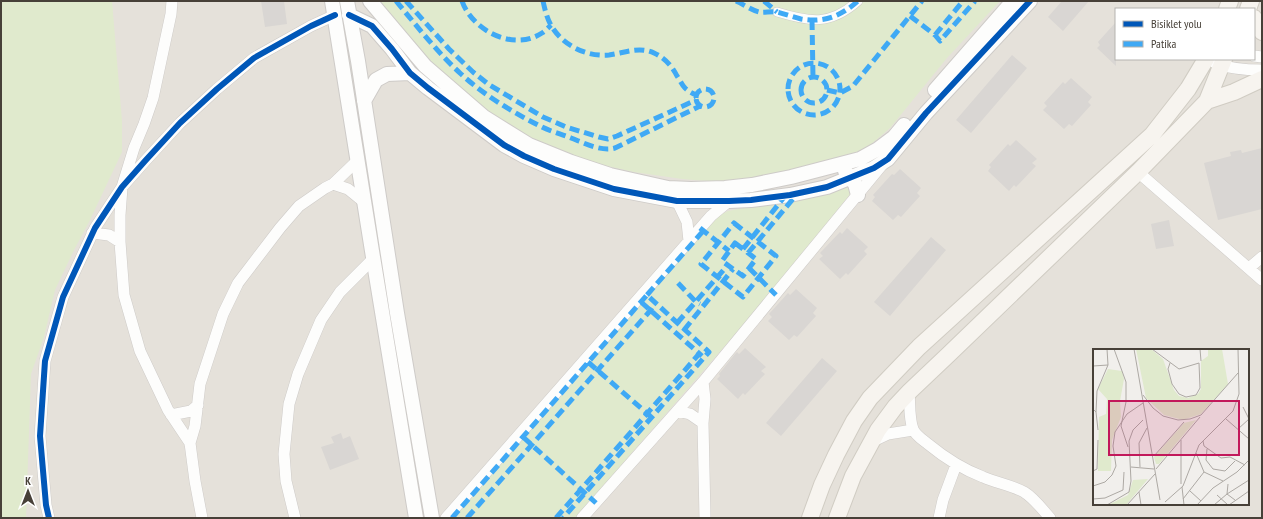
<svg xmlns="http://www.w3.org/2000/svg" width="1263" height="519" font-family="'PT Sans Narrow',sans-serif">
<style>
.residential{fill:#e5e1da;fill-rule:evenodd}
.green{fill:#e0eacd}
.building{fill:#d9d6d3}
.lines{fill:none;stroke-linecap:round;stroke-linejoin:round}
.pedestrian-casing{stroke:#cecbc8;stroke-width:10}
.minor-casing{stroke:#cecbc8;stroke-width:12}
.tertiary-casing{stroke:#cecbc8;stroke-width:16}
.secondary-casing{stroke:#d0ccc3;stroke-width:18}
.pedestrian{stroke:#fdfdfc;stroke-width:9}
.minor{stroke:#fdfdfc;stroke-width:11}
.tertiary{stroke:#fdfdfc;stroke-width:14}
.secondary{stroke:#f7f4ef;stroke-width:16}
.quiet{stroke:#3fa9f5;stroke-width:5;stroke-dasharray:10 5;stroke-linecap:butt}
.cycleway-casing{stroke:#fff;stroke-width:8}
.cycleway{stroke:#0057b8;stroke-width:6}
.inset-road{fill:none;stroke:#ada9a4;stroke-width:1}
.view{fill:#c2185b;fill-opacity:0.15;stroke:#c2185b;stroke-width:2}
.inset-edge{fill:none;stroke:#474038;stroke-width:2}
</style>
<rect width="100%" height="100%" fill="#f1efec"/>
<!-- residential -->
<path class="residential" d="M1,1h1261v517h-1261zM1116,9h138v50h-138zM1094,350h154v154h-154z"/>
<!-- green -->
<path class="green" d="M1,1h111l10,120v31l-33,70 -15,28 -19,40 -11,47 -13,37 -5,144h-25z
M379,1h621l-53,57 -57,70 -22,19 -28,13 -64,15 -56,7 -38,-3 -48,-7 -27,-6 -30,-9 -46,-19 -40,-25 -31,-23 -33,-31z
M847,188l4,5 -93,115 -183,210h-126l265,-300 14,-7z"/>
<!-- building -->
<path class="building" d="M261,1h23l3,23 -22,3z
M1062,1h27l-26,30 -15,-14z
M1116,22v44l-19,-18 3,-3 -2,-3z
M1012,55l15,13 -56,65 -15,-13z
M1071,78l21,19 -4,5 3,3 -19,21 -3,-2 -5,5 -21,-19 4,-4 -3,-3 19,-21 2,2z
M1016,140l21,19 -5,4 4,3 -20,21 -2,-2 -5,6 -21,-20 3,-4 -2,-2 19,-21 2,2z
M1262,148v61l-44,11 -14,-57 27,-7 -1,-4 11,-2 1,3z
M900,169l21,19 -4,5 3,3 -19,21 -3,-2 -5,5 -21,-19 3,-4 -2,-2 19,-21 2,1z
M1169,220l5,26 -18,3 -5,-25z
M847,228l21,19 -4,4 3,3 -19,21 -2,-2 -6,6 -21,-20 4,-3 -3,-3 20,-21 2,2z
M931,237l15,13 -56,66 -16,-14z
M796,289l21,19 -4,5 3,3 -19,21 -3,-2 -5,5 -21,-19 4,-4 -3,-3 19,-21 2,2z
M745,348l21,19 -5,4 4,3 -20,21 -2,-2 -5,6 -21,-20 3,-3 -1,-2 16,-20 2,-2 2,2z
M822,358l15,13 -56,65 -15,-13z
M341,433l2,6 7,-3 9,23 -29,11 -9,-23 13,-4 -3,-6z"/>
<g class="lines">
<!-- pedestrian casing -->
<g class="pedestrian-casing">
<path id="pedestrian" d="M777,12c33,10 53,14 81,-11"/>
</g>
<!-- minor casing -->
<g class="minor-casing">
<path id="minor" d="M172,1l-1,13 -18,84 -9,26 -10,24 -12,39 -2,28v27l4,53 16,56 28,59 22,33
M1254,56l8,1
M1215,63c15,6 31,7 47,7
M358,160l-25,24 15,5 16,13
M1138,172l124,108
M677,201l10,21 2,19
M92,233l17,2 11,7
M1249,268l13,-11
M703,382l2,17 -2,24 2,95
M909,392c1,11 0,27 4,37 2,6 10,11 15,15 17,14 34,25 55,33 14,6 28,8 41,15 10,6 18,17 26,26
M677,411l13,3 13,9
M171,415l20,-4 7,-6
M871,442l17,-8 25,-4
M49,518l-3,-13 -6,-69 5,-75 18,-64 32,-69 27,-41 23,-26 35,-38 37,-34 37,-31 57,-32 24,-11
M202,518l-7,-37 -5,-38 5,-17 5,-42 23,-70 15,-31 42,-55 19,-22 26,-18 8,-4
M295,518l-9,-37 -2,-27 5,-50 9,-30 23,-54 19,-28 33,-33
M446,518l265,-302 18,-15
M582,518l121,-136 179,-217
M939,518l4,-18 13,-35"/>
</g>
<!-- tertiary casing -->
<g class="tertiary-casing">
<path id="tertiary" d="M332,1l40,250 44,267
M347,1l11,60 39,252 35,205
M370,1l55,65 59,51 45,28 42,17 39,13 58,13 23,1 34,-1 27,-3 39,-8 69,-18 18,-10 16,-12 10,-12
M349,15l23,11 20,23 18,24 18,15 76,57 20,11 30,13 60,20 63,12h52l22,-1 39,-5 37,-8 47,-19 14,-9 38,-46 104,-112
M935,90l78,-89
M364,101l12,-21 11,-6 23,-1
M845,171l10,13 3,11"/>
</g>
<!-- secondary casing -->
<g class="secondary-casing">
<path id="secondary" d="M1227,9l3,-8
M1248,9l3,-8
M1254,18l8,14
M1207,101l27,-9 28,-13
M810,518l12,-33 14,-30 18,-34 16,-23 49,-51 233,-212 36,-46 18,-30
M837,518l16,-42 25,-46 17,-23 15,-16 38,-36 190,-183 69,-71 17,-42"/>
</g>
<!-- pedestrian -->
<use href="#pedestrian" class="pedestrian"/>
<!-- minor -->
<use href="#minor" class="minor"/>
<!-- tertiary -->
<use href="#tertiary" class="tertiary"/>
<!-- secondary -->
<use href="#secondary" class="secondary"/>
<!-- quiet -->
<path class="quiet" d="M396,1c21,25 41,51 65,73 23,21 51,38 79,52 9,5 21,8 31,12 13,5 30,14 44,10l85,-42
M406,1l43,48 24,23 15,12 55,33 23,10 33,10 9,2 9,-3 79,-36
M462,1c10,29 51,51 80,32 3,-2 6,-5 9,-8
M543,1c2,9 4,18 9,26 12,19 35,30 57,28 15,-2 30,-9 45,-2 11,5 18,13 23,23 3,4 5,9 8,12 3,3 7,5 11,7
M736,1c7,3 15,9 23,11 5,1 12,-1 18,0 8,2 16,5 24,7 23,4 40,-3 57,-18
M764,1l13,11
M910,16l25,19 5,6 35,-40
M812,20l1,58
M935,35l28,-34
M788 89a26 26 0 1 1 52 0a26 26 0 1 1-52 0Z
M801 90a13 13 0 1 1 26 0a13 13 0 1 1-26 0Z
M696 98a9 9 0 1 1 18 0a9 9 0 1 1-18 0Z
M827,90l13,3 13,-7 69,-85
M734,223l42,33 -33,41 -42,-33z
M700,228l29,23
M735,243l21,16 -13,17 -21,-15z
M743,249l42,-53
M748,253l49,-59
M749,268l27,27
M678,283l18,19 4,2
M647,295l56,-64
M641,302l61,54
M677,323l51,-58
M684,330l49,-61
M588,362l62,54
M523,437l73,66
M452,518l195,-223 62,57 -146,166
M467,518l183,-207 5,-8
M556,518l143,-164"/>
<!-- cycleway casing -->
<g class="cycleway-casing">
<path id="cycleway" d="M349,15l23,11 20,23 18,24 18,15 76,57 20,11 30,13 60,20 63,12h52l22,-1 39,-5 37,-8 47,-19 14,-9 38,-46 104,-112
M49,518l-3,-13 -6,-69 5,-75 18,-64 32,-69 27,-41 23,-26 35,-38 37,-34 37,-31 57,-32 24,-11"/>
</g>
<!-- cycleway -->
<use href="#cycleway" class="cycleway"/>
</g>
<!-- overview -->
<g transform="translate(1093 349)">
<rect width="156" height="156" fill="#f1efec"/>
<path d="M43,0h15l12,10 11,31 5,6 9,2 10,-4 3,-5v-28l7,-5v-7h14l6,35 -27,30 -18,6 -19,-5 -18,-17zM15,20l14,2 2,8 -4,22 1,16 -9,23 -1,31h-13l1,-54 7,-3 1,-15 -9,-10zM103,71l-37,44h-3l-2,-7 30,-34zM55,130l-22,26h-18l20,-10 5,-15z" fill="#e0eacd"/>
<path class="inset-road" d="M21,0l12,33v20l-5,24 7,21M41,0l26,151M59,0l27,20 20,-6M107,0l1,12M77,14l-2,6 4,15 7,10 7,3 10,-2 4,-7 -1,-25M0,17l15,-1 -1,-16M50,46l10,13 10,8 15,4 12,-1 11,-4 37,-42M150,58l6,12M0,60l3,3 2,18M3,63l1,-21 11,-26M133,70l23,20M145,80l11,-10M110,92l1,5 17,12 9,-1 15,8M114,100l-1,11 7,9 12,2 10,-10M103,104l8,19 19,9M61,107l30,-34M38,118l23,2M47,118l-1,-24 8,-15M63,120l44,-52M0,122l4,-2 1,-29M88,135v-44M0,137l12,-4 7,-7 4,-9 -3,-20 2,-14 12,-18 16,-11M89,138l2,18M97,142l11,10M46,143l2,13M124,146l11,10M0,150l12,-1 18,-8 1,-18M90,150l21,-27M142,151l-8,-6 22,-14M72,153l18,-16 16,-41 34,-34 6,-17 -1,-45M14,156l22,-13 2,-11 -2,-40 4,-11 10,-10M34,156l28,-31M104,156l16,-17 24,-16 12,-12M121,156l13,-11 1,-10M136,156l20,-14"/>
<path class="view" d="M16,52h130v54h-130z"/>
<rect width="156" height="156" class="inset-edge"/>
</g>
<!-- border -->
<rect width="1263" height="519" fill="none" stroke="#474038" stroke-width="4"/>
<!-- legend -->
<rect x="1115" y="8" width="140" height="52" fill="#ffffff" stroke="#b5b3af"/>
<rect x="1123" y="21" width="20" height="6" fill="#0057b8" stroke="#b5b3af"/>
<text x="1151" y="28" font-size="12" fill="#474038">Bisiklet yolu</text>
<rect x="1123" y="41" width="20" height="6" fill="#3fa9f5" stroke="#b5b3af"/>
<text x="1151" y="48" font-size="12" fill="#474038">Patika</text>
<!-- north arrow -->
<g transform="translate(28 491)" stroke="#ffffff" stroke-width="3" paint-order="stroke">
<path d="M0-3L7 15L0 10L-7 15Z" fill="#474038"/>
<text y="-6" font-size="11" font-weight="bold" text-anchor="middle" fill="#474038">K</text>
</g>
</svg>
